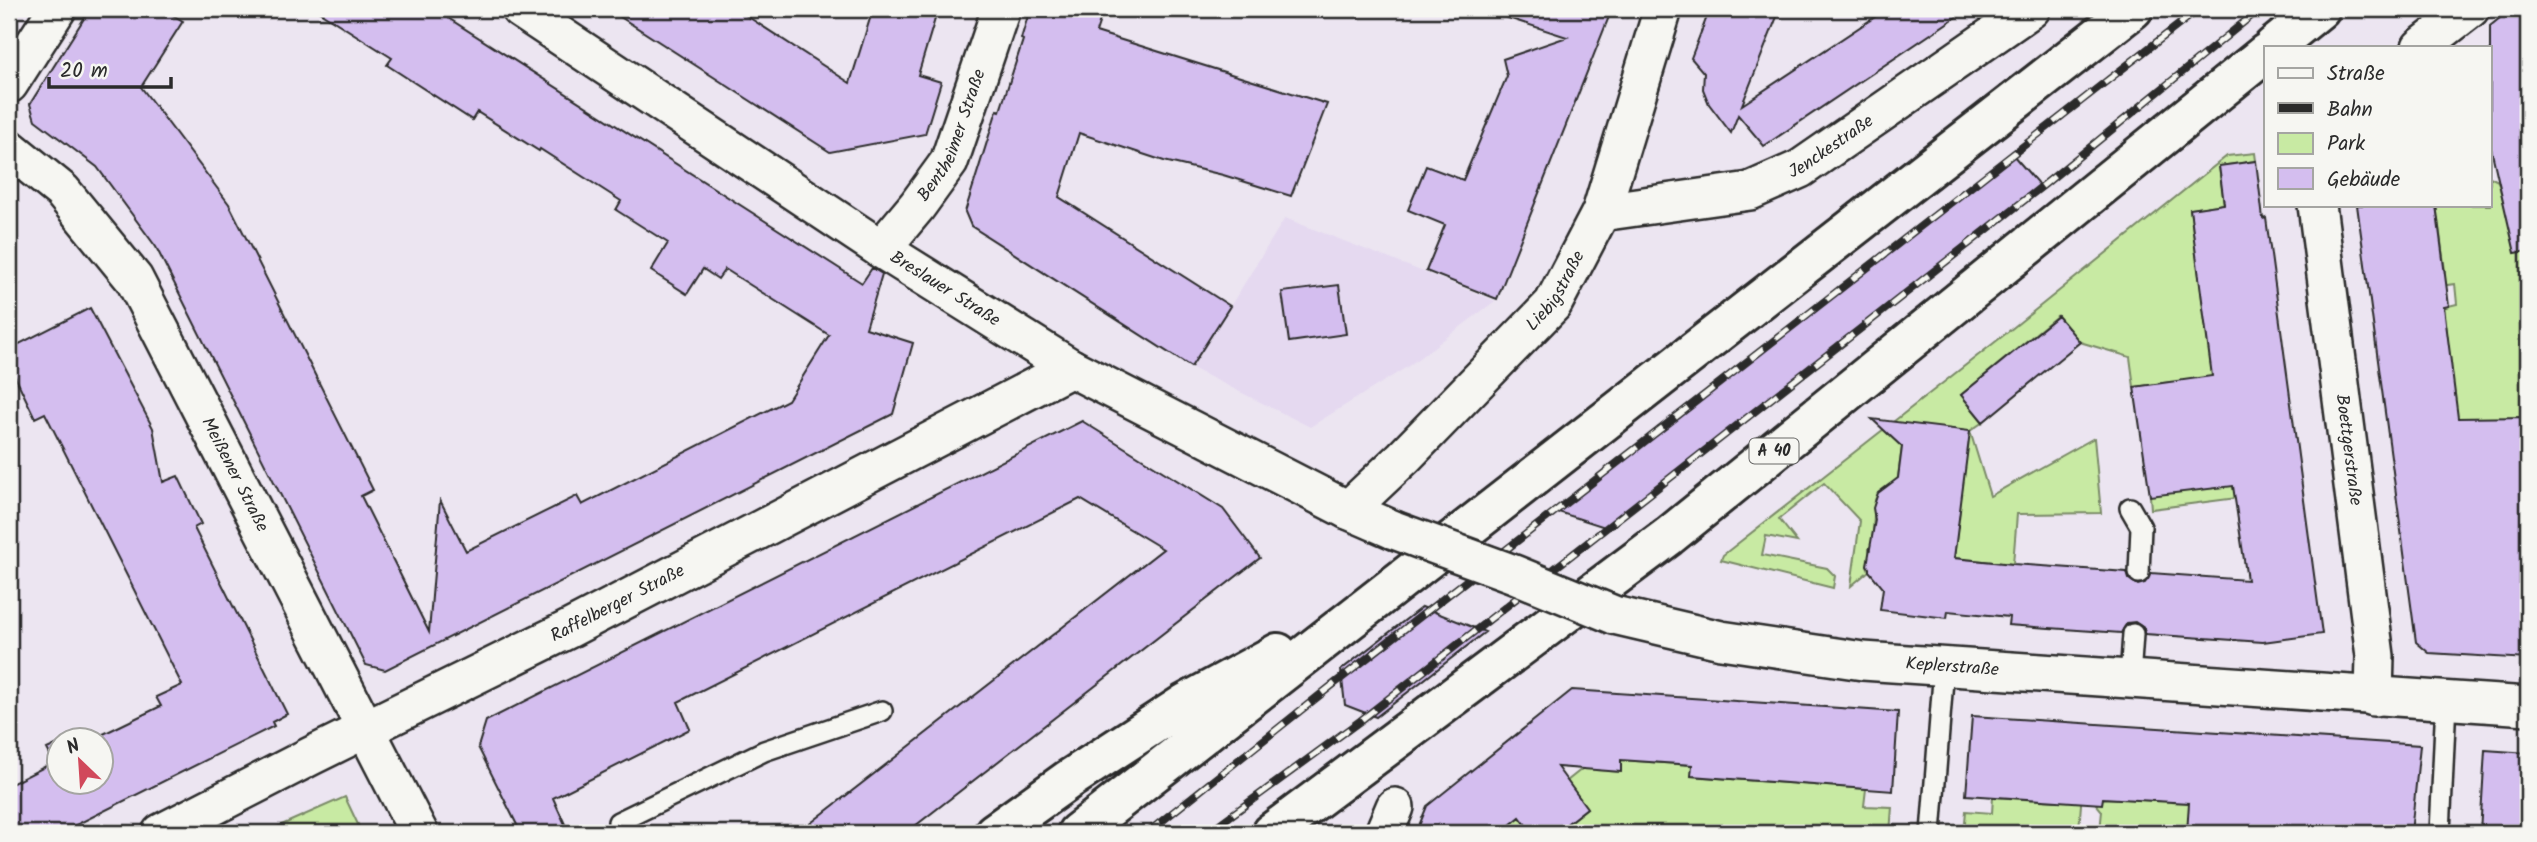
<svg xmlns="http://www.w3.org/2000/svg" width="2537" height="842" font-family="Kalam,sans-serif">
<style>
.built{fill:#e5d9f0}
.green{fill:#c8eaa3;stroke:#7a8a67;stroke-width:2}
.building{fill:#d4beef;stroke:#2b2b2b;stroke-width:2}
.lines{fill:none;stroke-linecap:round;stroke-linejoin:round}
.service-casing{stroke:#2b2b2b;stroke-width:24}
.minor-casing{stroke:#2b2b2b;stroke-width:42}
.motorway-casing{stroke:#2b2b2b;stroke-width:44}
.service{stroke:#f6f6f2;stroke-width:19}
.minor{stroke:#f6f6f2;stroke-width:37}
.motorway{stroke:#f6f6f2;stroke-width:38}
.rail-casing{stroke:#2b2b2b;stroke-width:8}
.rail{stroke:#f6f6f2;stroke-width:5;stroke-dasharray:16;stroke-linecap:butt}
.minor-bridge-casing{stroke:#2b2b2b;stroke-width:42;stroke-linecap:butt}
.minor-bridge{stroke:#f6f6f2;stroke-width:37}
.labels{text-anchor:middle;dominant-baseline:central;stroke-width:7;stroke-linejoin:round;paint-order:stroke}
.shield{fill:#f6f6f2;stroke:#686867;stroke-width:2}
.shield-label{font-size:16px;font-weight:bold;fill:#2b2b2b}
.street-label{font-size:18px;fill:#2b2b2b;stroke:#f6f6f2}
</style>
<rect width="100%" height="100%" fill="#ece5f1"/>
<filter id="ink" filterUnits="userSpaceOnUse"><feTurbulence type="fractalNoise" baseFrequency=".0143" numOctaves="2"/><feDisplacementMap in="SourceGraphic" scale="14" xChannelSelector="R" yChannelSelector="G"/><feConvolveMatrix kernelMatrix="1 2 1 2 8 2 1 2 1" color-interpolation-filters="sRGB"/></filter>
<g filter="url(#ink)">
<!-- built -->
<path class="built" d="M1285,218l141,55 69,28 -88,66 -97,60 -118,-59z"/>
<!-- green -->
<path class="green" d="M2255,153l1,8 -37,5 5,38 -34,5 21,156 34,132 -94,12 -1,-13 20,-114 -36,5 -4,-30 -50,-15 -23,-26 -96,79 22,27 -13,9 20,65 104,-58 7,75 -84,1 -4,50 -59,-6 15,-127 -67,16 -5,37h-7l-12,9 -3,7 -3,46 -3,2 1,8 -3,9 2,6 -18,15 9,-65 -36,-38 -45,36 18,23 -31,-6 -4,19 65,13 8,8 -2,12 -112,-28 2,-5 276,-216 228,-183z
M2490,177l8,4 8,30 22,-18v224l-20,1 -32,165 -32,-276 13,-3 -2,-20 -15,2 5,-15 -9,-66h54z
M1621,760l71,5v11l174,13 -2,17 28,1 -2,26h-357l15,-12 9,11 30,-24 -20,-27 25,-20 4,9 24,2z
M2082,791l-3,39 21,1 2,-20 -10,-12c33,-3 65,5 98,1l-3,33h-223l2,-22 26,2 1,-16 62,4z
M345,797l17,36h-81l-4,-6z
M1520,817l12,16h-32z"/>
<!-- building -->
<path class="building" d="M90,9h72l21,12 -42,66 88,117 144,286 -12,6 68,136 11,-132 26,51 111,-55 5,9 206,-105 41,-65 -104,-66 -7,10 -15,-10 -16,25 -36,-23 17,-28 -52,-33 5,-9 -81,-52 -1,2 -62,-39 -5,8 -85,-55 5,-7 -77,-49h119l428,274 10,-15 10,6 -16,54 47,15 -20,71 -508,256 -19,-5 -210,-418 -59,-80 -62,-47 -5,-16z
M608,9h128l114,74 23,-74h65l-20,66 23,7 -16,52 -95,18z
M1030,9h58l-2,7 14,4 -4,12 231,72 -36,92 -68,-21 -59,-14 -85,-28 -20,64 171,109 -39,61 -220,-141 -6,-14 32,-102 3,1 23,-71 -2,-1z
M1503,9h109l-115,290 -71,-28 19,-46 -37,-15 18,-44 37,14 44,-104 -4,-17 64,-22 -65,-21z
M1710,9h70l-38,96 145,-96h81l-204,137 -26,-31 -7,18 -22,-29 -6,-15 1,-16 -13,-15z
M2511,9h17v242l-13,2 -25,-109v-118z
M2013,155l28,32 -433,341 -53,-17z
M2256,161l7,58 3,-1 56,416 -59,8 -118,-8 -1,-6 -9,-6 -8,1 -6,10 -113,-8 1,-8 -61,-6 -1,7 -67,-8 3,-22 -14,-17v-3l-2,-3 8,-45 -2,-12 5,-15 20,-15 4,-31 -30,-28 98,12 -16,127 59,6 114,8 2,7 9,6 7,-2 6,-10 96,7 -14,-94 -83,10 -16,-109 78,-11 -22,-167 34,-5 -5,-38z
M2357,205h79l13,101 -5,1 14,111 70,-1v242l-99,-6 -13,-11z
M1339,285l7,49 -57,8 -7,-50z
M90,308l63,120 10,54 15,-6 23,48 -7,4 93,186 -15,8 2,4 -214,107h-51v-48l45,-23 -7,-13 13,-6v39h42v-42h-11l70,-34 -5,-9 26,-12 -137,-272 -10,5 -26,-54v-15z
M2058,316l22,26 -97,80 -22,-27z
M1082,421l141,88 37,49 -354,275h-108l365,-284 -83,-50 -402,203 12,27 -137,69 16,35h-48l-43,-86 8,-26z
M1422,607l63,25 -109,85 -31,-12 -4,-35z
M1572,690l326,22 -5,79 -202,-15 1,-11 -71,-5v12l-64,-5 30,41 -32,25h-23l-12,-16 -20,16h-84l11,-27z
M1972,716l448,29 -9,88h-224l2,-30 -86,-5 -1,6 -136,-9z
M2485,750l43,3v80h-48z"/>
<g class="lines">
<!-- service casing -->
<g class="service-casing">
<path id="service" d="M2130,508l11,19 -2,46
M2130,678l3,-44
M618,822l146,-71 118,-40
M1931,833l13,-166
M2440,833l6,-132"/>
</g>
<!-- minor casing -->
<g class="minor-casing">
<g id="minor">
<path id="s1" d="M520,9l361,240 190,119 277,142 46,20"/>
<path d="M2421,47l49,-38"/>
<path d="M9,84l48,-75"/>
<path id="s2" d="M9,148l53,43 72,88 285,554"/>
<path id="s3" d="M2317,205l58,451 -1,41"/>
<path id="s4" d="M1601,212l149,-21 50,-22 231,-160"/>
<path id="s5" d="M881,249l36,-43 32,-44 52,-153"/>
<path id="s6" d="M1348,510l56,-53 149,-153 48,-92 62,-203"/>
<path id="s7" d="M1614,615l107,25 142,21 665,45"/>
<path id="s8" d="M161,833l150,-77 256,-126 504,-262"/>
<path d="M1384,833l11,-26"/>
</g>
</g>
<!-- motorway casing -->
<g class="motorway-casing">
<path id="motorway" d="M2273,47l47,-38
M994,833l74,-53 118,-77 92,-50
M1077,833l1056,-824
M1271,833l398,-297 597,-483"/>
</g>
<!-- service -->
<use href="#service" class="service"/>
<!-- minor -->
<use href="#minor" class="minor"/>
<!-- motorway -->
<use href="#motorway" class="motorway"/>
<!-- rail casing -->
<g class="rail-casing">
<path id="rail" d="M1147,833l183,-146 869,-678
M1207,833l153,-112 685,-537 215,-175"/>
</g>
<!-- rail -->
<use href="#rail" class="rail"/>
<!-- minor-bridge casing -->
<g class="minor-bridge-casing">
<path id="minor-bridge" d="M1394,530l120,44 100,41"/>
</g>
<!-- minor-bridge -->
<use href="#minor-bridge" class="minor-bridge"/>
</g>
</g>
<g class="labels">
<!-- shield labels -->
<rect class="shield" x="1749.5" y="438.5" width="49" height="25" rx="5"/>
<g class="shield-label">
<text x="1774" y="451">A 40</text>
</g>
<!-- street labels -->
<g class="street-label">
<text stroke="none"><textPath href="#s5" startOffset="136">Bentheimer Straße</textPath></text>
<text stroke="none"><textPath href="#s4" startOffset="243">Jenckestraße</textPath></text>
<text stroke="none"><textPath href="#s1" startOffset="509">Breslauer Straße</textPath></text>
<text stroke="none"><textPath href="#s6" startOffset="303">Liebigstraße</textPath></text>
<text stroke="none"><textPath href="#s3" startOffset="247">Boettgerstraße</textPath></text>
<text stroke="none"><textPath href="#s2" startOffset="402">Meißener Straße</textPath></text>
<text stroke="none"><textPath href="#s8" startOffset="511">Raffelberger Straße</textPath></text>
<text stroke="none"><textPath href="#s7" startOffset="343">Keplerstraße</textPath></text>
</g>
</g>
<!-- margin -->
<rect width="2537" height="842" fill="none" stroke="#f6f6f2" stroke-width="35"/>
<rect x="18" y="18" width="2502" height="807" fill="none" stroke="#2b2b2b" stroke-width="2.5" filter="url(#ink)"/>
<!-- legend -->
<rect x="2264" y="46" width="228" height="161" fill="#f6f6f2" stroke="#a5a5a2" stroke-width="2"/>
<rect x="2278" y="68" width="35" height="10" fill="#f6f6f2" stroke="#a5a5a2" stroke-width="2"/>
<text x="2327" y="80" font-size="21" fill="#2b2b2b">Straße</text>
<rect x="2278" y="103" width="35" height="10" fill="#2b2b2b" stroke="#a5a5a2" stroke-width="2"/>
<text x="2327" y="116" font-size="21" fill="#2b2b2b">Bahn</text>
<rect x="2278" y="133" width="35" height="21" fill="#c8eaa3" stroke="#a5a5a2" stroke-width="2"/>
<text x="2327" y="150" font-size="21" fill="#2b2b2b">Park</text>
<rect x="2278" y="168" width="35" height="21" fill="#d4beef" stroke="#a5a5a2" stroke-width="2"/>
<text x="2327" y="186" font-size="21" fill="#2b2b2b">Gebäude</text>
<!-- north arrow -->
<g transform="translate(80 761) rotate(335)"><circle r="33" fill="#f6f6f2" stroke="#a5a5a2" stroke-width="2"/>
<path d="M0-5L12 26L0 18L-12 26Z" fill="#d1495b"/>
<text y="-10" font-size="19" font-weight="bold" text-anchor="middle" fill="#2b2b2b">N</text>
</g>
<!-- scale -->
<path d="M49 77v10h122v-10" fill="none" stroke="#2b2b2b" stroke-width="3.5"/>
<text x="60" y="77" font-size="21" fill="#2b2b2b" stroke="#f6f6f2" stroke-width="5" paint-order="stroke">20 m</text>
</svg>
